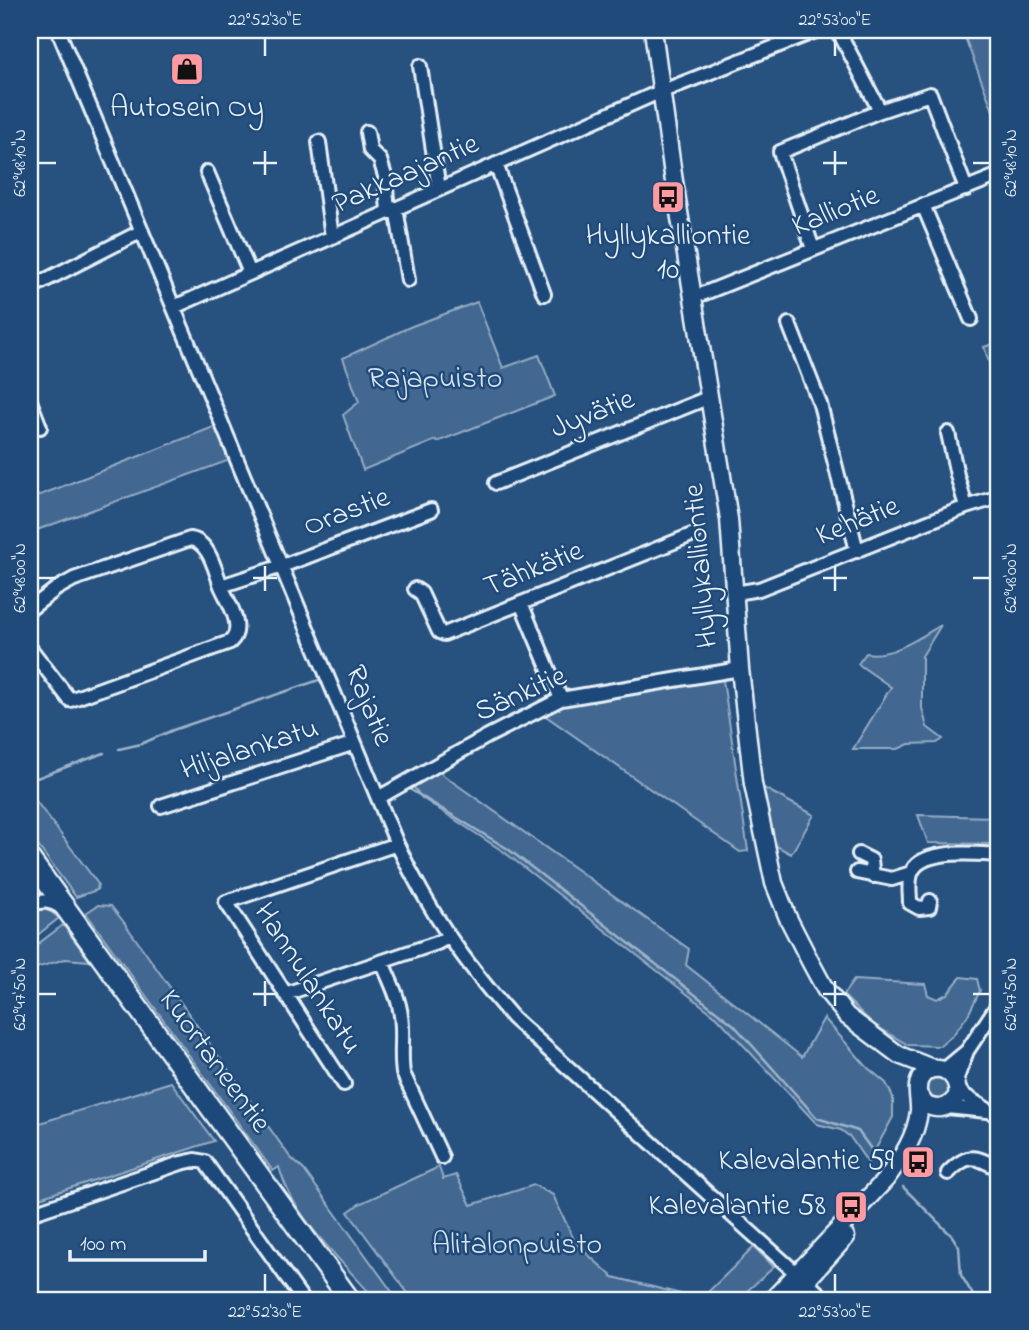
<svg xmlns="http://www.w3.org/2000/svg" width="1029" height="1330" font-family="'Indie Flower',sans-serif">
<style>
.green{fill:#436891;stroke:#96acc4;stroke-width:2}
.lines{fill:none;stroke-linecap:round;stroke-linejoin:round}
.stream{stroke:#9db3c9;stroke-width:2.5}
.minor-casing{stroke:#e8f1f8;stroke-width:18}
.major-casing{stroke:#e8f1f8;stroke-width:21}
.highway-casing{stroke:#e8f1f8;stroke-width:24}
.minor{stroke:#1f4a7a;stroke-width:12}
.major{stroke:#1f4a7a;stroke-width:16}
.highway{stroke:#1f4a7a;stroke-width:19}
.ticks{fill:none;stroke:#e8f1f8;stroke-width:2.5}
.labels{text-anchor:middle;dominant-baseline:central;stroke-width:5;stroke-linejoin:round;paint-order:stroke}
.poi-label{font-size:30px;fill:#e8f1f8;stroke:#1f4a7a}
.street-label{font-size:30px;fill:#e8f1f8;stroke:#1f4a7a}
.park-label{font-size:30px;fill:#d8e3ee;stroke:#1f4a7a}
.neatline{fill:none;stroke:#e8f1f8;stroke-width:2.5}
.ticks-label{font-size:18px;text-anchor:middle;fill:#e8f1f8}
</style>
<rect width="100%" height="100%" fill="#27517f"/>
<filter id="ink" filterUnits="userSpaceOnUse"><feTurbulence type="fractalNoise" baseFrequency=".0143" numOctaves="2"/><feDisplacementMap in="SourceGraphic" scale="14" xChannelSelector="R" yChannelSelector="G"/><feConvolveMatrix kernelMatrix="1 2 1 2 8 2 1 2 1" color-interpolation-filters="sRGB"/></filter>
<g filter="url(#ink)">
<!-- green -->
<path class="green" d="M906,30h93v86h-4l-31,-81 -55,3z
M477,302l26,66 36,-13 16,41 -118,46 -1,-2 -73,30 -20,-55 16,-13 -16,-44 69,-32z
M999,342v51l-15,-46z
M216,426l14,34 -193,70 -7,5v-36z
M941,625l-19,31v52l5,19 16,12 -6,4 -28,1 -11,5h-45l38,-62 -33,-23 8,-11c25,5 53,-15 75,-28z
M723,680l25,171 -8,1 -197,-138c44,-24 129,-27 180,-34z
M436,770l253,179 -3,16 116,92 22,-39 44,50 18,15 7,14v20l-25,46 -18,-26 -9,-7 -24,-6 -99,-106 -214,-166 -82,-54 -10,-13z
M760,786l54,29 -23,39 -20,-11z
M30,793l68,91 -1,6 -21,7 -46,-62z
M918,815l76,2 -1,27 -65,-1z
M98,905l13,1 12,15 167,236 14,13 94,130h-22c-34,-39 -83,-82 -97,-133l-6,4 -187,-258z
M41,908l10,4 8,6 -29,23v-27z
M63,925l27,36 -25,-2 -35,11v-20z
M961,977l16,2 3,12 -12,24 -15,20 -13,11 -32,-1 -35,-21 -30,-29 11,-15 71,4 3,11 9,4 10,-5z
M926 1089a12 12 0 1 1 24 0a12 12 0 1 1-24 0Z
M171,1082l43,59 -184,60v-75z
M439,1167l4,12 13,-4 15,30 63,-20 19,10 23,49 37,33 88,22 53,-52 20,20 -37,33h-324l-65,-88 11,-8z"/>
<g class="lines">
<!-- stream -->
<path class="stream" d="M119,749l22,-5 32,-14 146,-50
M34,779l70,-26
M411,790l97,59 226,176 83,93 41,13 16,22
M881,1163l3,2
M903,1187l49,49 7,11 2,28 15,25"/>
<!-- minor casing -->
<g class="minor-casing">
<path id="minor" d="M58,30l339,814c33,70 66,116 116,174l313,282
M833,30l8,6 39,75
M420,66l19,123
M367,132l3,18 10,10 5,16 3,35
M319,142l13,95
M496,164l48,130
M207,172l43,101
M923,205l48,114
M396,208l12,72
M813,249l-33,-97 100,-41 50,-17 36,95
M30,288l112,-57
M692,297l13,-4 294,-118
M174,307l476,-211 168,-66
M789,324l31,80 37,147
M30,401l10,26
M948,433l9,42 9,32
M496,483l214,-86
M415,589l6,4 18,39 5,2 250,-100
M735,593l24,-4 207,-82 33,-10
M521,603l40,96
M30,609l26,-20 18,-10 116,-40c19,2 25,31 31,47l61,-20 149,-56
M30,648l40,52 160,-58c16,-14 -2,-40 -9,-56
M378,798l110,-62 73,-37 179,-30
M161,806l194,-63
M859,854l12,6 2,16
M857,872l35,7 19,-6
M930,901l-1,6 -10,1 -9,-5c0,-9 -2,-20 1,-29 8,-27 66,-20 88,-19
M30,905c12,-5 20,-5 32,3
M382,962c7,17 17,35 19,54 3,19 -1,38 2,57l39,84
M285,994l152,-51 11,-6
M944,1070l23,-19 32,-48
M956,1081l11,-30
M344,1084l-118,-182 171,-58
M958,1089l6,6 35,22
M947,1107l40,4
M948,1173c20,-21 28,-17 51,-4
M30,1214l151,-51 14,-3 10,2 98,138"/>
</g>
<!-- major casing -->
<g class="major-casing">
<path id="major" d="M653,30l20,145 56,344 11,150 13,115 21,99 14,35 23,45 14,26 22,27 52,39 36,14
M772,1300l114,-121c15,-21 30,-41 33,-68 1,-10 -4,-22 1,-32 13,-21 41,-7 37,17 -8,12 -18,15 -31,9l-8,-11
M789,1300l57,-63"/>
</g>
<!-- highway casing -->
<g class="highway-casing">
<path id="highway" d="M30,859l320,441"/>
</g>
<!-- minor -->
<use href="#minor" class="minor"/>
<!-- major -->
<use href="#major" class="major"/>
<!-- highway -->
<use href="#highway" class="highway"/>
</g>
</g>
<!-- ticks -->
<path class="ticks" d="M265,38v18M835,38v18M265,151v24M835,151v24M38,163h18M253,163h24M823,163h24M973,163h17M265,566v25M835,566v25M38,578h18M253,578h24M823,578h24M973,578h17M265,981v25M835,981v25M38,994h18M253,994h24M823,994h24M973,994h17M265,1274v18M835,1274v18"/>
<!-- icons -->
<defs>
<g id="shop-square" transform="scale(1.75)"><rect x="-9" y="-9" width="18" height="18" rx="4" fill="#ff9aa2" stroke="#1f4a7a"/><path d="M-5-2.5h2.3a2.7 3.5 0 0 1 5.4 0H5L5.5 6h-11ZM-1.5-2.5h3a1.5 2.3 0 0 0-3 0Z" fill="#111"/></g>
<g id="bus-square" transform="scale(1.75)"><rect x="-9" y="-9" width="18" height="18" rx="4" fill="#ff9aa2" stroke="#1f4a7a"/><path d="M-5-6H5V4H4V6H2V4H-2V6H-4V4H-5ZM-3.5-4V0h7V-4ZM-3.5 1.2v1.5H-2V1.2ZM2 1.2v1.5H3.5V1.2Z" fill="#111"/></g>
</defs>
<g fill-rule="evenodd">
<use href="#shop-square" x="187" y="69"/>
<use href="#bus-square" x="668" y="197"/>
<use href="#bus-square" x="918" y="1162"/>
<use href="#bus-square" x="851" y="1207"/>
</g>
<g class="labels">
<!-- poi labels -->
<g class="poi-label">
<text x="187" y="109">Autosein Oy</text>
<text x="668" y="237">Hyllykalliontie<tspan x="668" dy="34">10</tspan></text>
<text x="894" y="1162" text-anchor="end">Kalevalantie 59</text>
<text x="826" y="1207" text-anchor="end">Kalevalantie 58</text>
</g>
<!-- street labels -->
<g class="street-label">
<text transform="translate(406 175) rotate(-24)">Pakkaajantie</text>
<text transform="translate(836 212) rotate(-22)">Kalliotie</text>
<text transform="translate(593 415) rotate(-22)">Jyvätie</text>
<text transform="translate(347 513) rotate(-21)">Orastie</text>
<text transform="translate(858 522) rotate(-22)">Kehätie</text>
<text transform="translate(702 566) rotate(-95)">Hyllykalliontie</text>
<text transform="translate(534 570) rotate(-22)">Tähkätie</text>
<text transform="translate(521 695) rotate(-24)">Sänkitie</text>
<text transform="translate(368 706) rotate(68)">Rajatie</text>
<text transform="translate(250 750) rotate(-18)">Hiljalankatu</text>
<text transform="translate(307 979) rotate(57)">Hannulankatu</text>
<text transform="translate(214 1062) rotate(54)">Kuortaneentie</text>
</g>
<!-- park labels -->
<g class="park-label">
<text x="435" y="380">Rajapuisto</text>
<text x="517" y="1246">Alitalonpuisto</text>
</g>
</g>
<!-- margin -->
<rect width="1029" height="1330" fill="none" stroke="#1f4a7a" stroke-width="77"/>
<!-- scale -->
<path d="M70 1250v10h135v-10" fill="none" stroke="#e8f1f8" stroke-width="3.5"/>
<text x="80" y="1250" font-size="21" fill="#e8f1f8" stroke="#1f4a7a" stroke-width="5" paint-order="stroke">100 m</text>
<rect x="38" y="38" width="952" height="1254" class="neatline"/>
<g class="ticks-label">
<text x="265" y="25">22°52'30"E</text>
<text x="835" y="25">22°53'00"E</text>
<text transform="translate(19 163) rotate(-90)" y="6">62°48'10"N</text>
<text transform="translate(1010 163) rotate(-90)" y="6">62°48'10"N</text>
<text transform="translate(19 578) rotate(-90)" y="6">62°48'00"N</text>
<text transform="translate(1010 578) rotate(-90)" y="6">62°48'00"N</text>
<text transform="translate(19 994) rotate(-90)" y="6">62°47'50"N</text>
<text transform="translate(1010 994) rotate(-90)" y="6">62°47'50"N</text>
<text x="265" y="1317">22°52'30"E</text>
<text x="835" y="1317">22°53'00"E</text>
</g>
</svg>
